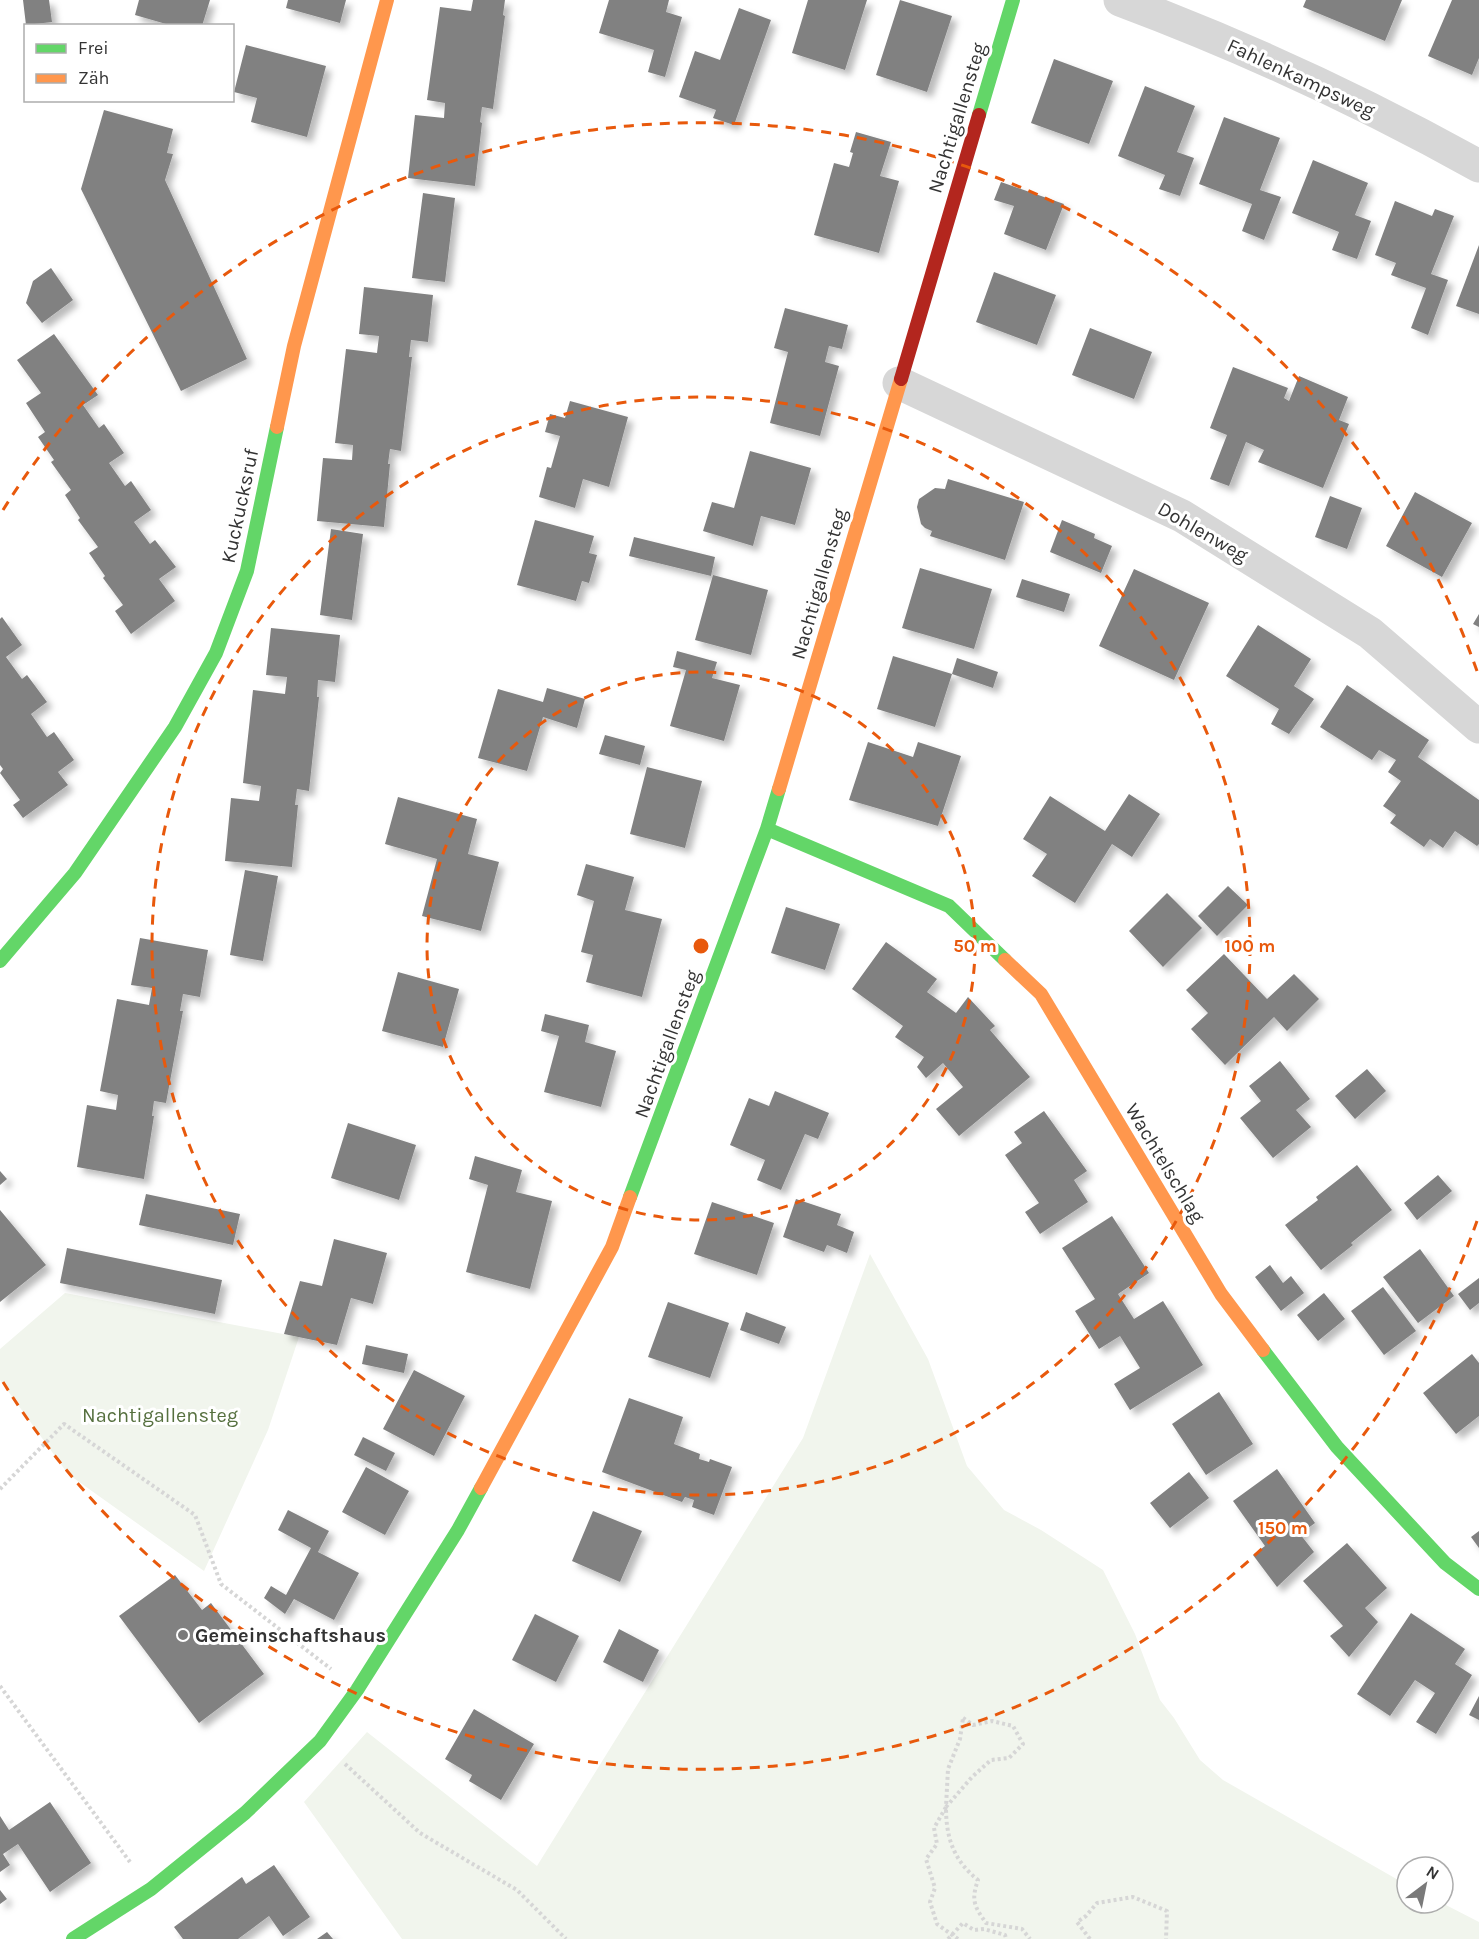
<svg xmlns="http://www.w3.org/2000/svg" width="1479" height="1939" font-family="Karla,sans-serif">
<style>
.green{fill:#f1f5ed}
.building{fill:#818181;filter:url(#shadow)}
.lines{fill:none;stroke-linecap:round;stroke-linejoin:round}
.path{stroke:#d6d6d6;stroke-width:4;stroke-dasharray:3 3;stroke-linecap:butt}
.street{stroke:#d7d7d7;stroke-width:33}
.fast{stroke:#63d668;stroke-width:14}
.slow{stroke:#ff974d;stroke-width:14}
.jam{stroke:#b3261e;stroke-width:14}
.ring{fill:none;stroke:#e8590c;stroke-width:3;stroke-dasharray:10 8}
.poi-dot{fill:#7a7a7a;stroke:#fff;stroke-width:2}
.labels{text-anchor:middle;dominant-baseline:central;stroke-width:6;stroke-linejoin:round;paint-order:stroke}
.street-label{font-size:20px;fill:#333;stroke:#fff}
.park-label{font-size:20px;fill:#56703f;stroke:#fff}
.poi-label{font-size:20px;font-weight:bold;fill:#333;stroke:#fff;text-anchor:start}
.centre{fill:#e8590c;stroke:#fff;stroke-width:3}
.ring-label{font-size:18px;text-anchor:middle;font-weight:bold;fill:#e8590c;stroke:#fff;stroke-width:6;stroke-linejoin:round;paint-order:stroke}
</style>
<defs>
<filter id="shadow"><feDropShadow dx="5.5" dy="5.5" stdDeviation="3" flood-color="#0004"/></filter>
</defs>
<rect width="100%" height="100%" fill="#fff"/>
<!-- green -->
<path class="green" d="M870,1254l58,105 39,107 37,44 37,20 62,40 32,64 25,66 14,18 26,42 23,20 184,105v18h35l37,19v17h-1077l-98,-137 63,-70 170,134 266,-428z
M65,1293l234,44 -31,93 -64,141 -136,-97 -68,-94v-31z"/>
<!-- building -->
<path class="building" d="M23,0h26l3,22 -26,3z
M139,0h71l-8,26h-29l-38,-11z
M288,0h58l-6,23 -54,-15z
M473,0h32l-2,15 2,1 -12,93 -11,-2 -2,15 2,1 -7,63 -67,-8 7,-63 29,3 1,-15 -18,-3 13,-93 31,4z
M609,0h60l-3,12 16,5 -17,60 -17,-5 6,-22 -55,-17z
M808,0h59l-22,70 -53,-17z
M900,0l52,16 -25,76 -51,-17z
M1306,0h96l-17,41 -82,-34z
M1452,0h27v58l-7,17 -44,-19z
M739,8l32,12 -37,105 -21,-7 3,-8 -37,-13 16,-46 25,9z
M246,45l80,21 -19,71 -56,-15 6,-24 -23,-6z
M1054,59l59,22 -24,63 -58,-21z
M1145,86l50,20 -18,46 17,6 -14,38 -21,-7 6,-14 -47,-19z
M104,110l69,19 -6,24 6,1 -8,26 82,179 -66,32 -100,-202z
M1224,117l56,21 -20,52 21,7 -17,43 -22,-9 10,-27 -53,-20z
M856,132l35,10 -11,34 19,5 -20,72 -65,-18 20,-72 15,4 4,-14 -3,-1z
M1313,160l55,23 -13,32 16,6 -14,38 -25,-9 7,-18 -47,-19z
M1001,182l63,22 -18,46 -42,-16 10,-28 -20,-6z
M423,193l32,5 -10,84 -33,-4z
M1395,201l37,15 3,-7 19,7 -23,58 17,6 -20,55 -17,-7 15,-40 -35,-13 5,-12 -21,-8z
M1479,245v69l-23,-8z
M51,268l22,32 -31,23 -16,-20 7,-22z
M994,272l62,23 -19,50 -61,-23z
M364,287l69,8 -5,47 -17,-2 -2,17h3l-11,94 -11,-2 -2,15h2l-6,63 -67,-6 6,-63 29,2 1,-15 -18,-2 11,-94 31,4 2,-17 -20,-2z
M785,308l63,17 -6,24 -13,-3 -4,16 14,4 -19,70 -50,-13 18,-71 -14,-4z
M1090,328l62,24 -18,47 -62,-24z
M54,334l44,61 -15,10 16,23 5,-4 20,29 -15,10 16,23 6,-5 20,29 -17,12 16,22 5,-4 21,27 -17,12 16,22 -44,33 -16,-23 8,-6 -20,-27 2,-2 -16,-23 9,-6 -20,-27 2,-2 -15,-23 6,-5 -20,-28 3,-2 -16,-23 7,-5 -19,-29 15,-10 -24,-33z
M1233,367l55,21 -4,10 5,3 10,-25 49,21 -9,23 10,4 -26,64 -65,-26 6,-12 -18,-8 -17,44 -19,-7 17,-44 -17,-7z
M570,401l58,16 -19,70 -26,-8 -8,29 -36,-11 8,-30 4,1 9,-32 -15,-4 5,-18 15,4z
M750,451l61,17 -16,57 -34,-9 -8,30 -50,-15 9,-29 22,6z
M948,479l76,23 -19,58 -75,-24 2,-5 -7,-3 -4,-4 -4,-17 2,-8 16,-11 10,1z
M1415,492l57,31 -30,54 -56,-31z
M1330,496l32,12 -15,41 -32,-12z
M535,520l59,16 -5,17 8,2 -8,28 -7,-2 -6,20 -59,-16z
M1062,520l33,14 -1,4 18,8 -11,27 -51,-21z
M331,529l32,5 -11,86 -32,-5z
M634,537l81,20 -4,19 -82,-20z
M920,568l72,21 -18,60 -72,-21z
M1134,569l75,34 -35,77 -75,-34z
M713,575l55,15 -17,65 -56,-15z
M1022,579l48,15 -6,18 -48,-15z
M1479,614v13l-6,-3z
M2,617l20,28 -16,12 16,22 5,-4 20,27 -16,12 16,23 7,-5 20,28 -16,12 10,13 -45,33 -10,-13 7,-5 -20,-27 3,-4 -3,-4v-146z
M1258,625l53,34 -17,27 20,13 -25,35 -18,-10 8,-15 -53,-33z
M271,628l69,7 -5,47 -17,-2 -1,17h2l-10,94 -12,-2 -2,16h3l-6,62 -67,-6 6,-63 28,3 2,-15 -18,-3 10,-93 32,4 2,-17 -21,-2z
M677,651l40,11 -5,16 28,7 -16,56 -54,-15 16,-56 -13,-3z
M893,656l59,18 -17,53 -58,-18z
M957,658l41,14 -5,16 -41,-14z
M1347,685l82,55 -11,17 61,43v44l-2,2 -22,-15 -12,17 -13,-9 -6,8 -34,-24 6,-8 -13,-9 18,-25 -13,-9 8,-12 -17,-10 -7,10 -52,-33z
M547,688l38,11 -8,29 -34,-11 -16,54 -49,-13 20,-69 45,13z
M605,735l40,11 -5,19 -41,-11z
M868,742l45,15 5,-15 43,14 -23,70 -89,-26z
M647,767l55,14 -17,67 -55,-14z
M1129,794l31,20 -28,43 -20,-13 -37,59 -43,-27 15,-22 -24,-15 27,-43 55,35z
M398,797l79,22 -9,35 31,8 -18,69 -59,-15 15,-57 -52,-15z
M586,864l48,13 -9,33 37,9 -20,78 -56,-15 7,-27 -12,-3 13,-51 -17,-6z
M245,870l33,6 -15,85 -33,-6z
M1228,886l20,19 -31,31 -19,-20z
M1167,893l35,35 -39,39 -34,-36z
M786,907l54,17 -15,46 -54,-17z
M140,938l68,12 -8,47 -17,-3 -3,17h3l-17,92 -12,-2 -2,15h2l-10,63 -67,-12 10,-62 29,5 2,-15 -18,-4 17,-92 32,6 3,-17 -21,-3z
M886,942l51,37 -10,13 29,21 12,-16 27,29 -5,4 40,47 -71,59 -23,-27 27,-22 -20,-24 -17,15 -9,-11 7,-10 -29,-20 8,-11 -51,-37z
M1224,954l43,45 27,-25 25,25 -32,32 -13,-14 -49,48 -34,-36 17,-16 -22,-23z
M398,972l61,17 -16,58 -61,-16z
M545,1014l44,11 -4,17 31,9 -15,56 -57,-15 15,-56 -18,-5z
M1280,1061l30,38 -14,11 15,17 -38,31 -33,-40 21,-17 -12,-15z
M1367,1069l19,22 -31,28 -20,-23z
M775,1091l54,22 -11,26 -13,-5 -24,56 -24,-10 8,-20 -35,-15 19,-47 20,8z
M1044,1111l43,60 -13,9 14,22 -48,32 -15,-22 14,-9 -34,-48 17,-12 -8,-11z
M348,1123l68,22 -17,55 -68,-22z
M475,1156l47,14 -6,22 36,9 -22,88 -64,-17 22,-87 -19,-6z
M1357,1165l35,45 -41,33 2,2 -32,25 -36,-45 33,-25 -2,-3z
M0,1171l7,8 -7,6z
M1438,1175l14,16 -35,29 -13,-17z
M146,1194l94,20 -7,31 -94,-20z
M796,1199l45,15 -4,11 17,7 -7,21 -20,-8 -3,7 -41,-15z
M712,1202l62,21 -17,52 -63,-21z
M0,1210l46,55 -46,37z
M1112,1216l37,57 -31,21 16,25 29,-18 40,64 -73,45 -16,-26 26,-16 -20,-32 -21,13 -24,-38 20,-12 -33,-51z
M334,1239l53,14 -14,51 -22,-6 -14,47 -53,-11 16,-53 22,5z
M67,1248l155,32 -7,34 -155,-31z
M1420,1249l34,47 -36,27 -35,-46z
M1270,1265l13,18 8,-7 13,17 -23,18 -26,-34z
M1479,1278v25l-9,7 -12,-16z
M1383,1287l33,44 -32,24 -33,-44z
M1324,1293l21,26 -27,22 -21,-26z
M668,1302l61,21 -19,55 -62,-21z
M746,1312l40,15 -7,17 -39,-14z
M366,1345l42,9 -4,19 -42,-9z
M1472,1354l7,9v53l-23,18 -33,-41z
M414,1370l51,26 -31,60 -51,-27z
M1219,1392l34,52 -47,31 -34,-51z
M629,1398l54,19 -9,27 26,10 -1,5 10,3 1,-3 22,8 -18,48 -22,-8 2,-7 -9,-3 -3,5 -80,-30z
M363,1437l32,16 -9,18 -32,-16z
M366,1467l43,24 -24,44 -43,-23z
M1277,1469l38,54 -15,11 14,18 -37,35 -24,-32 12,-9 -32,-45z
M1189,1472l20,26 -39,30 -20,-25z
M288,1510l41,21 -11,21 41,21 -25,47 -40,-21 -9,15 -21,-16 7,-12 15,9 25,-47 -33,-18z
M593,1511l49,20 -22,51 -48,-21z
M1479,1531v17l-8,-11z
M1347,1543l40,45 -22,20 13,14 -29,35 -19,-21 13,-10 -40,-45z
M175,1575l27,35 9,-7 53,71 -65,49 -80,-107z
M1411,1613l54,36 -10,15 17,11 -36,59 -20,-12 19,-29 -20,-13 -25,36 -33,-22z
M535,1614l44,22 -23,46 -44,-22z
M619,1629l40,21 -16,32 -40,-20z
M1479,1696v24l-10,-5z
M474,1709l60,35 -33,56 -32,-19 3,-6 -27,-16z
M50,1802l41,61 -41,29 -32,-48 -15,10 7,11 -10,7v-56l9,14z
M274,1865l36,52 -27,19 -14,-20 -31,23h-55l-9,-12 68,-50 4,7z
M0,1890l7,9 -7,5z
M327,1932l6,7h-16z"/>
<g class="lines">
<!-- path -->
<path class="path" d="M0,1489l64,-65 131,91 26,69 110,85
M0,1686l130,176
M963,1718l10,7 19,-4 21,5 10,18 -14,14 -18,2 -19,17 -26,30 2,-38 12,-30z
M345,1764l75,69 97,57 49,49
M948,1939l15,-16 11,7 10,-1 21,6 1,4
M958,1939l-21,-15 -7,-22 5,-14 -9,-29 11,-15 -3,-16 12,-21c0,30 7,53 32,73 -7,20 -4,26 8,43l36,6 8,10
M1090,1939l-13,-17 9,-6 11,-13 36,-6 34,14 -1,28"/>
<!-- street -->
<path class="street" d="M1120,0c123,46 244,102 359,166
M899,383l283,133 188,117 109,94"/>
<!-- fast -->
<path class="fast" d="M979,115l34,-115
M767,829l182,77 56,54
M0,961l75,-88 100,-146 41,-74 31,-82 30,-144
M630,1197l137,-368 12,-40
M1263,1350l74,97 108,116 34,26
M73,1939l78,-50 94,-76 75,-72 37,-51 101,-160 23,-42"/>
<!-- slow -->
<path class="slow" d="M277,427l17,-81 93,-346
M779,789l122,-410
M1005,960l36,34 180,300 42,56
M481,1488l131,-241 18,-50"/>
<!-- jam -->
<path class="jam" d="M901,379l78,-264"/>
</g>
<!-- distance rings -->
<g class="ring">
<circle cx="701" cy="946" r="274"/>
<circle cx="701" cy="946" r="549"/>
<path d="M1477 1221A823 823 0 0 1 3 1382M3 510A823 823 0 0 1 1477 671"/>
</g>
<!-- markers -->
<circle class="poi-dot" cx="183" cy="1635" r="6"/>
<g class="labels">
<!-- street labels -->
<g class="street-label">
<text transform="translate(1301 78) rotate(25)">Fahlenkampsweg</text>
<text transform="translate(957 118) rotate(-73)">Nachtigallensteg</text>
<text transform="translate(240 506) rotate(-78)">Kuckucksruf</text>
<text transform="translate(1203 532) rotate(30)">Dohlenweg</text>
<text transform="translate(819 584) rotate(-74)">Nachtigallensteg</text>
<text transform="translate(667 1044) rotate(-70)">Nachtigallensteg</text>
<text transform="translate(1165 1163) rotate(59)">Wachtelschlag</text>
</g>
<!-- park labels -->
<g class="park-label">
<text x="160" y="1415">Nachtigallensteg</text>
</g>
<!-- poi labels -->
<g class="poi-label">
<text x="195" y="1635">Gemeinschaftshaus</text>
</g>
</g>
<circle cx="701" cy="946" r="9" class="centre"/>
<g class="ring-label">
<text x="975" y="952">50 m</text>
<text x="1250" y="952">100 m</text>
<text x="1283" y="1534">150 m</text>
</g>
<!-- legend -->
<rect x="24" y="24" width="210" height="78" fill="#ffffff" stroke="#adadad" stroke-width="1.5"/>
<rect x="36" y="44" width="30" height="9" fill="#63d668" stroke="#adadad" stroke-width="1.5"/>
<text x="78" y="54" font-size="18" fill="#333333">Frei</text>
<rect x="36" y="74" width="30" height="9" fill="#ff974d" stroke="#adadad" stroke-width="1.5"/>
<text x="78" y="84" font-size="18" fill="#333333">Zäh</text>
<!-- north arrow -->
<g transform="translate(1425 1885) rotate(32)"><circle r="28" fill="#ffffff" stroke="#adadad" stroke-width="1.5"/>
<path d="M0-4.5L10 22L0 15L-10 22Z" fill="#7a7a7a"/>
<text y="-9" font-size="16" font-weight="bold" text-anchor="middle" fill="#333333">N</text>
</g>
</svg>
